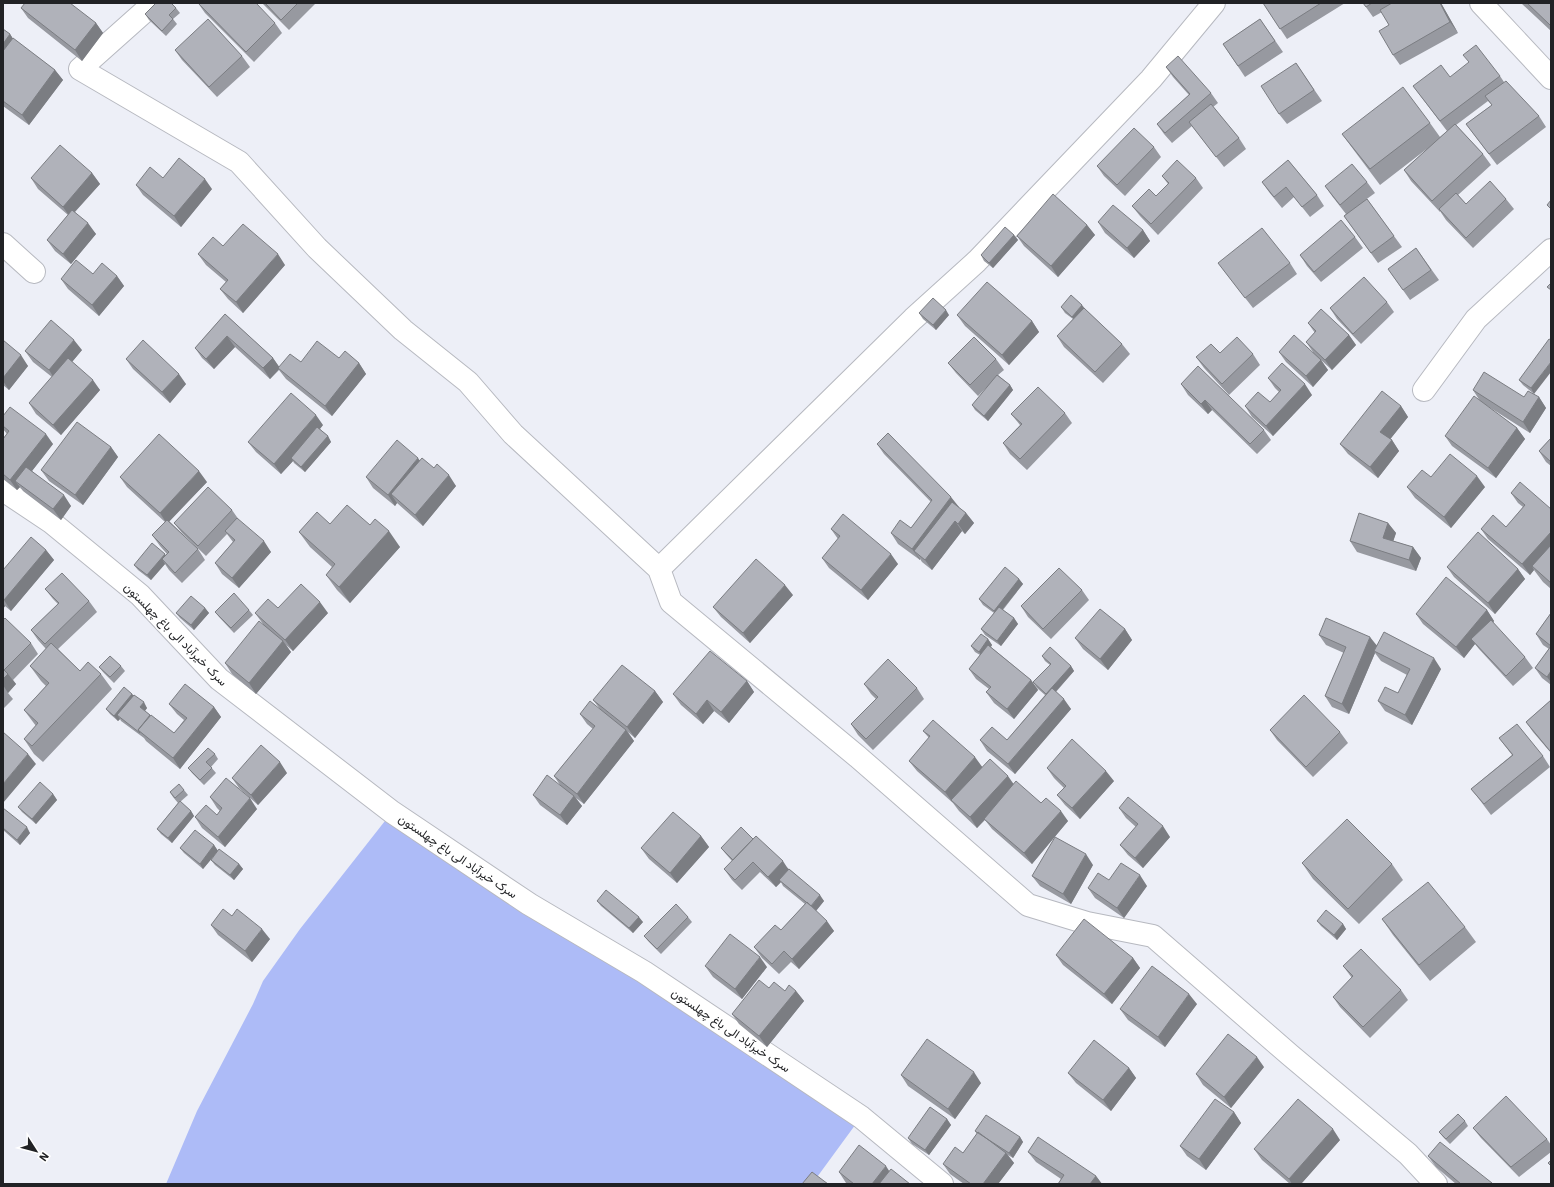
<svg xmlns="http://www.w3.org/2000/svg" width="1554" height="1187" font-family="'IBM Plex Sans',Vazirmatn,sans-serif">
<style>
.green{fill:#adbbf7}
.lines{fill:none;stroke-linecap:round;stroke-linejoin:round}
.minor-casing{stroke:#b7b9c0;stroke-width:24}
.tertiary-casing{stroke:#b7b9c0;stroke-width:24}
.minor{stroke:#fff;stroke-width:22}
.tertiary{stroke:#fff;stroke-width:22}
.wall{fill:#9799a0}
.shaded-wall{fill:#7b7d82}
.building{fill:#b0b2ba;stroke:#7b7d82}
.labels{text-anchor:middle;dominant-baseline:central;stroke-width:3;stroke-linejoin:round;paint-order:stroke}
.street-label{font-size:12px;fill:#212225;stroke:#fff}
</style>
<rect width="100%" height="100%" fill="#edeff7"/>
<!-- green -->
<path class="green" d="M392,812l469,305 -49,67h-646l31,-73 56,-107 10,-23 37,-52z"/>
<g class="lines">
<!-- minor casing -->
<g class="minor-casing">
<path id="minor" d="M154,3l-74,66 159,93 78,86 86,82 65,52 45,52 146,135 12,33 187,155 170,148 59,18 66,13 137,119 118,99 28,30
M1481,3l70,75
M3,244l31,28
M1424,390l52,-71 75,-69
M659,569l254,-250 64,-58 174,-182 63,-76"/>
</g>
<!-- tertiary casing -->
<g class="tertiary-casing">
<path id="tertiary" d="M3,490l48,32 89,73 79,84 173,133 137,92 115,68 217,145 81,67"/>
</g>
<!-- minor -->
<use href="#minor" class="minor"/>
<!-- tertiary -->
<use href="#tertiary" class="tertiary"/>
</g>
<!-- wall -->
<path class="wall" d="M198,3l77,20 7,10 -28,29 -49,-49z
M262,3h54l-27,27z
M1263,3h82l-58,36z
M1363,3h78l17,30 -58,32 -7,-10 -4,-30 -7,-13 -9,5z
M1521,3h30v28z
M21,8l75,15 7,10 -21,28 -54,-43z
M176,8l4,5 -7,6 4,5 -11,12 -17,-16 -4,-6z
M1260,19l23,33 -38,25 -22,-33z
M3,29l7,5 3,5 42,31 8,10 -34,45 -26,-19z
M175,50l67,6 8,11 -33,30 -35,-37z
M1296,63l26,38 -35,23 -8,-10z
M1166,67l45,26 7,10 -5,4 26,31 7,11 -22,18 -32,-41 -20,17 -8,-9 -7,-10 32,-29 -16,-18z
M1500,76l4,6 35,34 7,11 -49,38 -31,-41 26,-19 -4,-4 -32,24 27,29 8,11 -33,30 8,9 40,-5 8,10 -41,39 -27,-28 -6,-9v1l-29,-31 -7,-11 24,-22 -48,37 -27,-36 -11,-15 88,-11 10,14 7,-6 -34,-45 37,-9z
M1154,147l7,10 -36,39 -21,-20 -7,-10z
M1288,160l29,35 7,11 -14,11 -16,-20 -12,11 -13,-16 -7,-10z
M92,173l8,11 -25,28 21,22 -25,30 -16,-13 -8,-11 21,-25 -30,-26 -7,-11z
M1162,176l34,2 7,10 -45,47 -18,-19 -8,-10 24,-10 12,-12z
M1367,182l8,11 -11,8 3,-2 35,48 -24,16 -34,-47 2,-2 -14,-18 -7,-10z
M136,185l76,4 -31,38 -38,-32z
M1098,222l45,8 7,11 -16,17 -29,-25z
M1087,225l8,10 -37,42 -34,-31 -7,-10z
M1014,235l4,5 -25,28 -9,-7 -3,-6z
M1355,237l8,11 -42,34 -14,-16 -7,-11z
M223,246l62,19 -42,48 -15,-14 -8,-10 6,-7 -20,-17 -8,-11z
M1416,248l23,32 -29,20 -22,-31z
M1218,263h72l7,11 -44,34z
M93,274l24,2 7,10 -25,30 -31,-27 -7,-10z
M1387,302l7,10 -33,32 -24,-25 -7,-11z
M1061,307l23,1 38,36 8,10 -27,29 -39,-36 -7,-11 16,-17 -8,-6z
M919,313l30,2 -13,15 -13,-11z
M225,314l48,44 6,9 22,-5 38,-4 20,5 7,11 -34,42 -46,-37 -7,-9 -9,9 -35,-32 -21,22 -12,-11 -7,-10z
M957,315l75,6 7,11 -30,33 -44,-39z
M1308,323l41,12 7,10 -24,25 -11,-10 7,10 -15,17 -27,-25 -7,-10h34l-7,-10 9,-9z
M3,340l25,26 -19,24 -6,-5z
M1551,340l-17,54 -11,-9 -4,-5z
M82,350l-10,12 28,28 -39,45 -25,-21 -7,-11 23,-26 -19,-15 -8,-11z
M1220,353l33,1 7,11 -31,30 -25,-27 -8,-11z
M126,359l60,25 -16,19 -37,-34z
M996,359l8,11 -6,5 12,10 3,5 -25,31 -13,-11 -3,-5 16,-19 -10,10 -22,-23 -8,-10z
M1268,378l44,17 -39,41 -21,-19 -7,-11 25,-4 9,-10 -4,-4z
M1181,384l83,46 7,10 -14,14 -45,-44 -4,4 -20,-19z
M1473,390l51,7h15l7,11 -16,25 -49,-31 36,26 8,11 -29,39 -44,-32 -7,-10 35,-35z
M1401,406l7,11 -18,22 2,1 7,11 -21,27 -30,-24 -8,-10z
M1065,413l7,10 -45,47 -17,-16 -7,-11 17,-18 -9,-11z
M3,416l50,28 -21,27 39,35 -10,14 -38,-29 -3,-4 -3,3 -14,-11v-40l4,-5 -4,-5z
M323,425l-3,4 8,7 3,6 -26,30 -11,-9 -1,-2 -12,13 -25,-22 -8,-10z
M1551,438v28l-5,-4 -7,-11z
M877,444l89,69 8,10 -9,11 -3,-3 -30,39 -10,-8 -2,-3v1l-22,-16 -7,-11 20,-5 20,-26 -47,-48z
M111,447l7,10 -35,48 -34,-24 -8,-11z
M420,460l14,8 22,18 -33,40 -26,-23 -2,3 -22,-18 -7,-11z
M120,477l87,5 -38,39 29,28 7,11 -23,23 -13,-13 -4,-6 -14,16 -13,-10 -4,-5 32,-10 1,-1 -7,-8 -8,-11 13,-13 -38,-35z
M1431,477l54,10 -34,41 -36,-30 -8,-11z
M1511,493l40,16v80l-8,-7 -9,-12 -4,5 -42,-36 -7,-10 25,-2 17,-20 -5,-4z
M232,510l7,10 32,32 -32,36 -17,-14 -7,-11 18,-21 -6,-8 -21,22 -24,-23 -8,-10z
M1388,523l8,10 -3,8 20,6 8,11 -5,13 -59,-19 -7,-11z
M330,524l40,1 30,22 -50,56 -13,-13 -11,-15 6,-8 -22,-20 -11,-15z
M831,529l67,35 -30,36 -39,-32 -7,-10 16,-19z
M46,550l8,10 -43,51 -6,-5 -2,3v-39z
M1447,567l71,2 7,10 -30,35 -41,-37z
M1019,579l4,5 -20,26 11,8 4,6 -17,22 -16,-11 -4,-6 13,-16 -11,-8 -4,-6z
M45,589l44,12 8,11 -39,37 22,22 21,3 11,15 -69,73 -9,-8 -10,-15 12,-13 -12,-16 22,-24 -5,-5 -11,-15 16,-17 -8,-9 -7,-10 27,-26 -5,-5z
M1082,590l7,10 -38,39 -23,-22 -7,-11z
M793,595l-43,48 -29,-26 -8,-10z
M205,608l4,5 -15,17 -14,-12 -4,-5z
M278,608l50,5 -35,38 -7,-6 5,7 -35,42 -24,-20 -7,-11 38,-39 -8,-11z
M249,610l4,5 -19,18 -15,-16 -4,-5z
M1487,610l7,11 -1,2 32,34 8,11 -20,18 -34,-37 -4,-5 -11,14 -41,-34 -7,-10z
M1551,613v72l-9,-7 -7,-10 14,-19 -6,-4 -7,-11z
M3,620l28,23 7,11 -25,26 3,4 -8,9 5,6 -10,10z
M1125,629l7,11 -24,30 -25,-21 -8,-11z
M1319,635l58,10 64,24 -29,56 -27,-14 -7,-10 20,-8 9,-18 -26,-14 -6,-8 -26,61 -17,-7 -7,-11 19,-43 -18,-8z
M988,639l4,6 -1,2 40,33 7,10 -24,29 -20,-16 -8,-11 3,-3 -13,-10 -7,-10 11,-14 -5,-3 -4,-6z
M1042,656l29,10 3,5 -18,21 15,17 -56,65 -28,-23 -7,-11h27l38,-45 -8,-7 -4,-6 17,-17 -5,-4z
M121,666l4,5 -11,12 -11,-11 -4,-5z
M747,681l7,11 -25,31 -15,-12 -11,13 -22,-19 -8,-11z
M864,684l53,4 7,11 -51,51 -15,-15 -7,-11 25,-25 -5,-5z
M655,691l8,11 -28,36 -7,-6 6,9 -50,63 -8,-6 6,8 -15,19 -27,-20 -7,-10 27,-10 -6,-9 39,-47 -6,-5 -7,-10 20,-5 -7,-9z
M132,694l15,14 -2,3 29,22 10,-13 -7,-6 -8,-10 45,3 7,10 -41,52 -34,-28 -2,-3 -23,-17 -1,-2 -2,2 -8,-7 -4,-5z
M1551,700v53l-18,-21 -7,-10z
M1270,730l70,2 8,11 -35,34 -36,-37z
M923,731l59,36 32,17 54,37 -36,43 -40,-35 -7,-9 -8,8 -18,-17 -6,-8 -36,-32 -8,-10 20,-23z
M1499,738l44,18 7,11 -59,48 -12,-16 -8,-10 41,-34z
M215,754l3,5 -7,8 5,6 -12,12 -12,-12 -4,-5z
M1047,768l67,13 -34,38 -15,-14 -8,-10 7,-7 -10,-10z
M287,773l-29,32 -19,-17 -7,-10z
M184,790l4,5 -8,7 11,9 3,5 -22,27 -11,-9 -4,-5 21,-26 -5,-6 -3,-5z
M53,794l4,6 -21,24 -14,-12 -4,-5z
M210,797l47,12 -32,38 -23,-19 -7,-11 22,-2 3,-4 -3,-3z
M3,808l27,25 -10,12 -17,-15z
M1119,808l51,29 -27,31 -15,-13 -8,-10 16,-18 -10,-9z
M701,836l8,11 -32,36 -28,-24 -8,-11z
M753,839l36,30 35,32 -8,10 18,20 -35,38 -8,-7 -12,12 -17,-16 -8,-11 27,-17 24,-26 -22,-18 -2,-4 -5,5 -16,-15 -18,18 -10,-10 -8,-11 8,-8 -7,-8 -4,-5z
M214,845l4,6 -15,18 -19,-16 -4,-5z
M211,860l28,4 4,5 -9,11 -19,-15z
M1302,863l90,1 11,16 -44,44 -46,-45z
M1093,865l-22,39 -31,-18 -8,-10z
M1109,880l38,6 -23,32 -29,-20 -7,-10z
M597,901l46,21 -10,11 -32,-27z
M688,917l4,5 -31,32 -13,-13 -4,-5z
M1382,919l83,8 11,15 -46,39 -37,-46z
M1317,921l26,3 3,5 -9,11 -16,-14z
M211,925l59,14 -18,23 -34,-27z
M1056,955l77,3 7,10 -28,36 -49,-39z
M705,966l62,1 -25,32 -29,-22z
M1343,966l58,24 7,10 -38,38 -30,-31 -7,-10 19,-19z
M769,988l16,3h11l8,10 -37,46 -28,-23 -7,-10z
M1197,1004l-32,43 -37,-27 -8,-11z
M1264,1067l-33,41 -28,-23 -7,-11z
M1129,1068l7,10 -25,33 -35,-28 -8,-10z
M901,1075l80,8 -26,36 -47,-33z
M1234,1112l7,11 -35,47 -19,-14 -7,-10z
M947,1119l4,6 -22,30 -17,-11 -4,-6z
M1465,1121l3,5 -18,18 -7,-7 -4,-5z
M1473,1128l74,11 4,6v7l-32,25 -38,-39z
M975,1131l45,6 3,5 -10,16 -5,-3 6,8 -16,21h-34l-14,-10 -7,-10 20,-11 14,-19z
M1340,1140l-39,44h-11l-28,-24 -8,-11z
M1028,1152l68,24 6,8h-44l3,-5 -25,-17z
M1428,1156l64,27v1h-36l-20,-17z
M889,1171l21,13h-62l-2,-1 -7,-11z"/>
<!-- shaded-wall -->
<path class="shaded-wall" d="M1440,3h1l17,30 -8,-11z
M96,23l7,10 -21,28 -7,-11z
M10,34l7,11 -14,19v-20z
M55,70l8,10 -34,45 -7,-10z
M92,173l8,11 -30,33 -7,-10z
M205,179l7,10 -31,38 -7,-11z
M88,223l8,11 -25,30 -8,-10z
M1087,225l8,10 -37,42 -7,-11z
M1143,230l7,11 -16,17 -7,-10z
M1014,235l4,5 -25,28 -4,-5z
M278,254l7,11 -42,48 -7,-11z
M117,276l7,10 -25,30 -7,-11z
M1082,305l4,5 -10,12 -4,-5z
M946,310l3,5 -13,15 -3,-5z
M1032,321l7,11 -30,33 -7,-10z
M1349,335l7,10 -24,25 -7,-10z
M227,336l8,11 -21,22 -8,-10z
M74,340l8,10 -26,31 -7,-11z
M21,355l7,11 -19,24 -6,-9v-3z
M273,358l7,10 -10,11 -7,-11z
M1321,360l7,10 -15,17 -7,-11z
M1551,362v10l-17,22 -3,-6z
M359,363l7,11 -34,42 -7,-10z
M179,374l7,10 -16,19 -8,-11z
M93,380l7,10 -39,45 -8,-10z
M1305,384l7,11 -39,41 -7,-10z
M1010,385l3,5 -25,31 -4,-5z
M1539,397l7,11 -16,25 -7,-11z
M1205,400l7,10 -4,4 -7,-10z
M1401,406l7,11 -20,25 -8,-10z
M316,415l7,10 -30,35 -2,-2 2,3 -12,13 -7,-10z
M1517,428l8,11 -29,39 -8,-10z
M46,434l7,10 -32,41 -6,-4 5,6 -3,3 -7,-10z
M328,436l3,6 -26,30 -4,-5z
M1392,440l7,11 -21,27 -8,-11z
M111,447l7,10 -35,48 -8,-10z
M418,458l7,10 -34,26 6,9 -2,3 -7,-11z
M199,471l8,11 -40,42 -7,-11z
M449,475l7,11 -33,40 -8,-11z
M1477,476l8,11 -34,41 -7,-11z
M64,495l7,11 -10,14 -8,-11z
M951,497l8,10 -45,44 6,8v1l-8,-11z
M966,513l8,10 -9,11 -7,-10z
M955,521l7,10 -30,39 -7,-10z
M1388,523l8,10 -5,15 -8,-10z
M389,531l11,16 -50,56 -11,-16z
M1551,532v19l-19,15 2,4 -4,5 -8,-11z
M264,541l7,11 -32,36 -7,-10z
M1413,547l8,11 -5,13 -7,-11z
M46,550l8,10 -43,51 -7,-11z
M165,554l3,5h-6l3,5 -14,16 -4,-5z
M891,554l7,10 -30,36 -7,-10z
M1518,569l7,10 -30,35 -7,-11z
M1019,579l4,5 -26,32 -3,-5z
M785,585l8,10 -43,48 -7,-10z
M320,602l8,11 -35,38 -8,-11z
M3,603l2,3 -2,3z
M205,608l4,5 -15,17 -3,-5z
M1487,610l7,11 -18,22 -5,-4 4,5 -11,14 -8,-11z
M1014,618l4,6 -17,22 -4,-5z
M1125,629l7,11 -24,30 -8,-11z
M1370,637l8,10 -4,4 1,2 -26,61 -7,-10z
M988,639l4,6 -9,12 -4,-5z
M283,641l8,11 -35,42 -7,-11z
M1434,658l7,11 -29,56 -7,-10z
M1071,666l3,5 -25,28 -3,-5z
M1551,671v11l-4,-5z
M8,674l8,10 -8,9 -5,-8v-6z
M1031,680l7,10 -24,29 -7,-10z
M747,681l7,11 -25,31 -8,-11z
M655,691l8,11 -28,36 -8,-11z
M132,694l4,5 -19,16 3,4 -2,2 -4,-5z
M1064,699l7,10 -56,65 -7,-10z
M707,700l7,11 -11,13 -7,-10z
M144,702l3,6 -3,4 -4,-5z
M214,707l7,10 -41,52 -7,-11z
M626,730l8,11 -50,63 -7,-10z
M28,754l8,10 -33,39v-19z
M975,757l8,11 -32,32 2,3 -8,-11z
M280,762l7,11 -29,32 -7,-10z
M1106,771l8,10 -34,38 -8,-11z
M1008,776l7,10 -38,42 -7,-11z
M53,794l4,6 -21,24 -4,-5z
M574,796l8,10 -15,19 -7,-10z
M250,798l7,11 -32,38 -7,-10z
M191,811l3,5 -22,27 -4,-5z
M1061,811l7,10 -36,43 -8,-11z
M1163,826l7,11 -27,31 -8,-10z
M27,827l3,6 -10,12 -3,-5z
M701,836l8,11 -32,36 -7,-10z
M214,845l4,6 -15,18 -3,-5z
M1086,854l7,11 -22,39 -8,-10z
M783,861l7,11 -11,8 2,2 -5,5 -8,-10z
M239,864l4,5 -9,11 -4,-5z
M1140,875l7,11 -23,32 -7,-10z
M820,895l4,6 -9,11 -4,-5z
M639,917l4,5 -10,11 -4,-5z
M827,921l7,10 -35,38 -7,-10z
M1343,924l3,5 -9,11 -3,-5z
M262,929l8,10 -18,23 -7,-11z
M760,957l7,10 -25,32 -7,-10z
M1133,958l7,10 -28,36 -8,-10z
M796,991l8,10 -37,46 -8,-11z
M1189,994l8,10 -32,43 -7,-10z
M1257,1057l7,10 -33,41 -7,-11z
M1129,1068l7,10 -25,33 -8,-11z
M974,1072l7,11 -26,36 -7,-10z
M1234,1112l7,11 -35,47 -7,-11z
M947,1119l4,6 -22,30 -4,-5z
M1333,1129l7,11 -39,44h-9l-3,-5z
M1020,1137l3,5 -10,16 -4,-5z
M1006,1153l8,10 -16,21h-15z
M886,1166l7,11 -6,7h-15z
M1096,1176l6,8h-12z"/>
<!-- building -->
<path class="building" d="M25,3h45l26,20 -21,27 -54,-42z
M156,3h15l5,5 -7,7 4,4 -11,12 -17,-17z
M198,3h58l19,20 -29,29z
M265,3h33l-17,17z
M1263,3h58l-41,26z
M1363,3h9l-6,4z
M1392,3h48l10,19 -57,33 -14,-24 10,-6 -9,-15z
M1527,3h24v22h-1z
M208,19l34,37 -33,31 -34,-37z
M1260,19l15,22 -37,25 -15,-22z
M3,29l7,5 -7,10z
M13,38l42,32 -33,45 -19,-14v-50z
M1476,45l24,31 -60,45 -27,-35 28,-21 9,12 19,-15 -6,-7z
M1178,56l33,37 -46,40 -8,-9 33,-30 -24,-27z
M1296,63l18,27 -35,24 -18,-28z
M1506,81l33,35 -50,38 -23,-30 26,-19 -7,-9z
M1403,87l27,36 -60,46 -28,-35z
M1211,104l28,34 -23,19 -27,-35z
M1455,124l28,30 -51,47 -28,-31z
M1134,128l20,19 -37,38 -20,-19z
M60,145l32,28 -29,34 -32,-29z
M179,158l26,21 -31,37 -38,-31 14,-18 13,11z
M1177,160l19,18 -45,46 -19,-18 17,-17 7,7 13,-13 -7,-7z
M1288,160l29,35 -15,12 -16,-20 -12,10 -12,-15z
M1352,164l15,18 -27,23 -15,-19z
M1490,181l16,18 -40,39 -27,-29 17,-16 10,11z
M1053,194l34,31 -36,41 -34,-30z
M1367,199l27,37 -23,17 -27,-37z
M1551,200v9l-4,-4z
M1113,205l30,25 -16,18 -29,-26z
M72,210l16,13 -25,31 -16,-14z
M1341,220l14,17 -41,35 -14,-17z
M243,224l35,30 -42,48 -16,-13 8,-9 -30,-26 15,-17 10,9z
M1005,227l9,8 -25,28 -8,-8z
M1262,228l28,35 -45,35 -27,-35z
M1416,248l15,22 -28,20 -15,-21z
M76,260l17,14 9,-11 15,13 -25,29 -31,-26z
M1364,277l23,25 -34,32 -23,-26z
M987,282l45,39 -30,34 -45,-40z
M1551,283v7l-4,-3z
M1071,295l11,10 -10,12 -11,-10z
M933,298l13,12 -13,15 -14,-12z
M1084,308l38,36 -27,28 -38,-36z
M1321,309l28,26 -24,25 -19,-18 10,-11 -8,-8z
M225,314l48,44 -10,10 -36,-32 -21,23 -11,-11z
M51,320l23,20 -25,30 -24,-19z
M1294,335l27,25 -15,16 -27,-24z
M974,337l22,22 -26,26 -22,-22z
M1237,337l16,17 -31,30 -26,-27 15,-13 9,9z
M1549,339l2,1v22l-20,26 -12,-8z
M3,340l18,15 -18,23z
M143,340l36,34 -17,18 -36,-33z
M317,341l22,17 6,-7 14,12 -34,43 -47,-38 12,-14 11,8z
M68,358l25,22 -40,45 -24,-22z
M1282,363l23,21 -39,42 -21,-20 13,-14 12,10 11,-12 -13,-12z
M1198,366l66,64 -14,14 -45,-44 -4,4 -20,-20z
M1484,372l40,25 4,-6 11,6 -16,25 -50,-32z
M997,375l13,10 -26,31 -12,-11z
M1038,387l27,26 -45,46 -17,-16 19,-19 -11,-10z
M1382,391l19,15 -21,26 12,8 -22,27 -30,-23z
M291,393l25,22 -42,49 -26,-22z
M1474,396l43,32 -29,40 -43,-32z
M10,407l36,27 -36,46 -7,-6v-35l6,-8 -6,-5v-10z
M77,422l34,25 -36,48 -34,-25z
M317,427l11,9 -27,31 -10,-9z
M888,433l63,64 -39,52 -21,-16 9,-13 11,8 21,-28 -55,-56z
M159,434l40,37 -39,42 -40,-36z
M1551,438v24l-12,-11z
M397,440l21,18 -30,37 -22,-18z
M1450,454l27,22 -33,41 -37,-30 15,-17 9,7z
M422,458l12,10 3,-4 12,11 -34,40 -24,-21z
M26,467l38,28 -11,14 -38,-28z
M1520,482l31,27v23l-29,32 -41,-35 12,-14 13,12 19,-22 -14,-12z
M208,487l24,23 -34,36 -24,-23z
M952,502l14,11 -8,11 -3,-3 -30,39 -11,-9z
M347,505l23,20 5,-6 14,12 -50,56 -13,-12 9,-11 -36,-32 18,-20 13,12z
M1359,513l29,10 -5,15 30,9 -4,13 -59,-19z
M843,514l48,40 -30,36 -39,-32 18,-22 -9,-7z
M237,518l27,23 -32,37 -17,-15 20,-23 -10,-9z
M167,520l31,29 -23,24 -13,-14 7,-7 -17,-17z
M1478,532l40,37 -30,34 -41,-36z
M31,537l15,13 -42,50h-1v-30z
M152,543l13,11 -18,21 -13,-10z
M1551,545v38l-19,-17z
M756,559l29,26 -42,48 -30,-26z
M1005,567l14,12 -25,32 -15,-12z
M1059,568l23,22 -39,39 -22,-23z
M62,573l27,28 -44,43 -14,-14 28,-27 -14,-14z
M1446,577l41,33 -31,37 -40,-33z
M301,584l19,18 -35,38 -30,-27 13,-14 10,9z
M234,593l15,17 -18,18 -16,-16z
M191,596l14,12 -14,17 -15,-12z
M999,607l15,11 -17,23 -16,-12z
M1100,609l25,20 -25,30 -25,-21z
M1551,613v58l-4,6 -12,-9 16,-22 -15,-12z
M5,618l26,25 -27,27 4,4 -5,5v-59z
M1326,618l44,19 -28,67 -17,-8 21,-49 -27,-12z
M1491,620l34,37 -19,19 -35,-37z
M259,621l24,20 -34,42 -24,-20z
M1384,632l50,26 -29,57 -27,-14 7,-14 13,6 12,-24 -36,-18z
M981,634l7,5 -9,13 -8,-6z
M51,643l29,28 8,-9 13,12 -69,72 -8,-7 14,-16 -14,-13 25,-27 -19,-17z
M988,645l43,35 -24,29 -21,-17 5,-5 -22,-18z
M1050,647l21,19 -25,28 -13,-12 18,-18 -9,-8z
M710,651l37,30 -26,31 -14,-12 -11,14 -23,-20z
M110,656l11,10 -11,11 -11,-10z
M888,659l29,29 -51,51 -15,-15 27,-27 -14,-13z
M622,665l33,26 -28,36 -34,-27z
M185,684l29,23 -41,51 -35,-28 13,-15 23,18 13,-15 -18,-14z
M124,687l8,7 -18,22 -8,-7z
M1052,688l12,11 -56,65 -28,-24 12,-13 15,13z
M134,695l10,7 -4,5 10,8 -12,15 2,3 -23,-18z
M1304,695l36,37 -34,35 -36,-37z
M1551,700v50l-1,1 -24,-29z
M590,701l36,29 -49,64 -23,-18 41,-50 -15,-12z
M933,720l42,37 -30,35 -36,-31 21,-25 -7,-5z
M1517,724l26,32 -59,48 -13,-15 42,-34 -14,-17z
M3,732l25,22 -25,30z
M1072,739l34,32 -34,37 -15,-13 9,-9 -19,-18z
M261,745l19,17 -29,33 -19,-17z
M208,748l7,6 -9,8 6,6 -12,12 -12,-12z
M990,759l18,17 -38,41 -19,-17z
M547,775l27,21 -14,19 -27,-20z
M226,778l24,20 -32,39 -23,-20 11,-12 11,10 5,-7 -12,-11z
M1016,781l25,22 5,-5 15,13 -37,42 -40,-34z
M40,782l13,12 -21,25 -14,-12z
M179,784l5,6 -9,8 -5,-6z
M1128,797l35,29 -28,32 -15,-13 18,-21 -19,-16z
M180,801l11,10 -23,27 -11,-9z
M3,808l24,19 -10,13 -14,-12z
M673,812l28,24 -31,37 -29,-25z
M1347,819l45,45 -44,45 -46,-46z
M741,827l12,12 -20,21 -12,-12z
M195,830l19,15 -14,19 -20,-16z
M756,836l27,25 -15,16 -15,-15 -18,18 -11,-11z
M1055,837l31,17 -23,40 -31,-18z
M219,849l20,15 -9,11 -19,-15z
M1121,863l19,12 -23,33 -29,-20 10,-15 11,7z
M789,869l31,26 -9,11 -32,-26z
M1428,882l37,45 -46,38 -37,-46z
M606,890l33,27 -10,11 -32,-27z
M807,902l20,19 -35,38 -8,-8 -12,13 -18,-17 21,-22 6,5z
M676,904l12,13 -31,32 -13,-13z
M223,909l9,7 5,-7 25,20 -17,22 -34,-26z
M1326,910l17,14 -9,11 -17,-14z
M1084,919l49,39 -29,36 -48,-39z
M730,934l30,23 -25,32 -30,-23z
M1361,949l40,41 -38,37 -30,-30 20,-21 -10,-10z
M1152,966l37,28 -31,43 -38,-28z
M759,980l10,8 5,-6 11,9 4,-6 7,6 -37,45 -27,-22z
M1228,1034l29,23 -33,40 -28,-23z
M927,1039l47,33 -26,37 -47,-34z
M1094,1040l35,28 -26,32 -35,-27z
M1506,1096l41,43 -36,28 -38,-39z
M1215,1099l19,13 -35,47 -19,-13z
M1298,1099l35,30 -44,50 -35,-30z
M930,1107l17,12 -22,31 -17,-12z
M1458,1114l7,7 -19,18 -7,-7z
M986,1115l34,22 -11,16 -34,-22z
M978,1132l28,21 -23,31h-12l-28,-20 12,-17 8,6z
M1038,1137l58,39 -6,8h-32l6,-9 -36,-23z
M1440,1142l52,41 -1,1h-30l-33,-28z
M859,1145l27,21 -14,18h-18l-15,-12z
M1551,1160v6l-3,-3z
M891,1169l19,15h-31z
M812,1172l16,12h-26z"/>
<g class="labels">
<!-- street labels -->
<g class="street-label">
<text transform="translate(176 634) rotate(45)">سرک خیرآباد الی باغ چهلستون</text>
<text transform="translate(458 856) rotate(34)">سرک خیرآباد الی باغ چهلستون</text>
<text transform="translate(731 1030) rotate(34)">سرک خیرآباد الی باغ چهلستون</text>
</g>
</g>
<!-- border -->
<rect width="1554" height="1187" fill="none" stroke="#212225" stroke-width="8"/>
<!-- north arrow -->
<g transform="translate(36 1151) rotate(126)" stroke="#ffffff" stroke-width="3" paint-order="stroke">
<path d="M0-3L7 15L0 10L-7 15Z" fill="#212225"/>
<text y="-6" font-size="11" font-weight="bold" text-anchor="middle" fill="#212225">N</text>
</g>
</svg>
